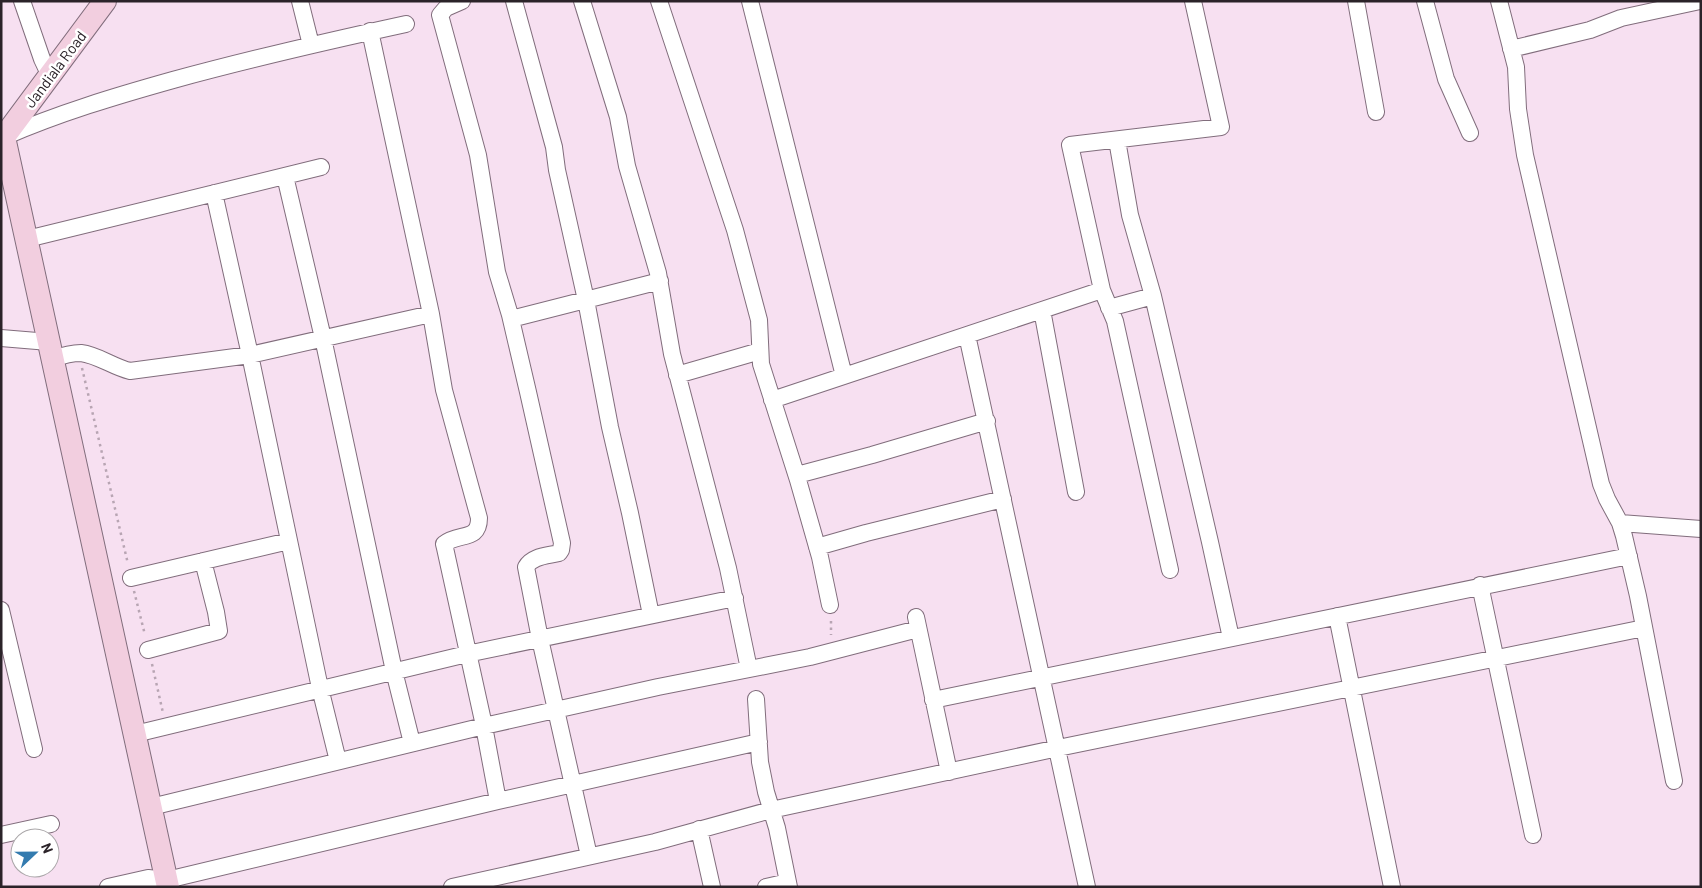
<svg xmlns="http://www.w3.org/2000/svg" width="1702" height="888" font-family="Barlow,sans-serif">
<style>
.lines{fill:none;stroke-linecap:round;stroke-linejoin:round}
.minor-casing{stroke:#816d7c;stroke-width:18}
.secondary-casing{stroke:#816d7c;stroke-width:24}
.path{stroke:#b8a5b3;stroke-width:2.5;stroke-dasharray:2.5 4;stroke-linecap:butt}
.minor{stroke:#fff;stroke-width:16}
.secondary{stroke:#f2cedf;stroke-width:22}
.labels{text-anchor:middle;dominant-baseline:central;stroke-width:5;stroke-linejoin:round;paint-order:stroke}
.street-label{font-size:15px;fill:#2b2329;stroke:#fff}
</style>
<rect width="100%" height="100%" fill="#f7e0f1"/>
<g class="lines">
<!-- minor casing -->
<g class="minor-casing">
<path id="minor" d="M22,1l20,58 8,17
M300,1l11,44
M462,1l-16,7 -6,7 38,140 19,117 13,43 18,77 34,151 -1,7 -2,3c-12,3 -27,3 -33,14l14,72 49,217
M514,1l40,146 3,23 29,130 24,127 20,86 21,102
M582,1l36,116 9,49 31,107 14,81 56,214 21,101
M659,1l76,229 24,90 2,44 37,116 22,77 10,48
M750,1l94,375 258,-86 -32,-145 151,-18 -28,-126
M1356,1l20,111
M1425,1l21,78 24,54
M1499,1l17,66 2,42 7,46 76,329 6,15 13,24 4,13 14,60 36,185
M370,31l61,283 13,76 35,128c0,24 -20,14 -35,26l1,4 38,173 15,80
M1511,49l79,-19 31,-12 79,-17
M4,137c55,-24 112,-41 169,-57 77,-21 155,-39 233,-56
M1117,140l13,75 23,81 57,246 21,96
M285,176l38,162 71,333 18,72
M214,193l36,162 70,333 18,73
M27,239l294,-72
M1102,290l13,31 55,249
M1109,308l44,-12
M1042,310l34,182
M511,319l149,-38
M967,335l120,552
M1,338l48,4
M53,359c8,-3 19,-6 28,-6 17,2 32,14 49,18l120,-16 181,-41
M677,375l83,-24
M772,400l72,-24
M797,475l75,-20 115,-34
M1620,523l81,6
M817,547l49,-14 137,-34
M131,578l158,-37
M1480,585l53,250
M1,610l33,139
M1337,616l55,271
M916,617l33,155
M148,650l71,-19 -3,-19 -13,-51
M756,699l4,63 6,30 11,36 12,59
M933,700c233,-46 464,-98 696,-144
M135,734l332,-80 268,-56
M151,807l333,-81 174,-39 152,-30 108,-28
M699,829l13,58
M1,835l50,-11
M108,887l40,-9 19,2 331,-79 261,-59
M452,887l203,-45 116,-32 287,-62 586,-120
M766,887l22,-5"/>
</g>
<!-- secondary casing -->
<g class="secondary-casing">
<path id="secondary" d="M105,1l-101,136 164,750"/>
</g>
<!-- path -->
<path class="path" d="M82,368l46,196
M134,591l11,44
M831,621v14
M152,664l11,49"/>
<!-- minor -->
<use href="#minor" class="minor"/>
<!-- secondary -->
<use href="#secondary" class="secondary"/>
</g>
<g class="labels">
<!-- street labels -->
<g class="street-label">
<text transform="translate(55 69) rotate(-53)">Jandiala Road</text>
</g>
</g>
<!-- border -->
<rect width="1702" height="888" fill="none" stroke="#2b2329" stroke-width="5"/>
<!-- north arrow -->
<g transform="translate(35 853) rotate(68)"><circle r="24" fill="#ffffff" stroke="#aaa7a9"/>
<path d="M0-4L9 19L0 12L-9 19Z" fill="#337baf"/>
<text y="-8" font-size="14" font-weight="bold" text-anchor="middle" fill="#2b2329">N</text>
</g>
</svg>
